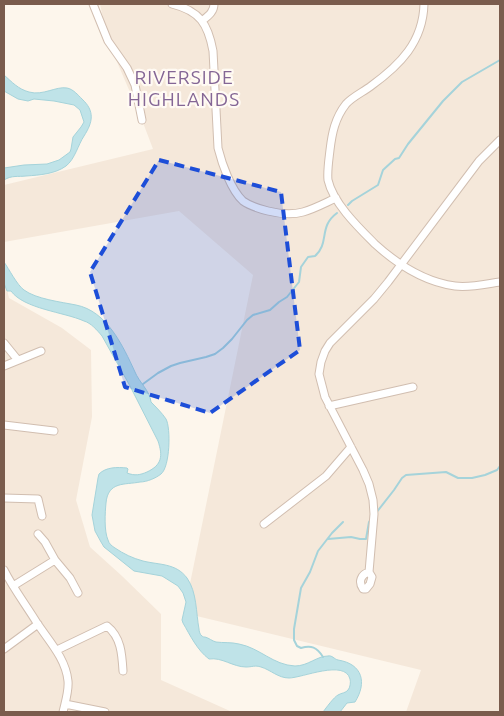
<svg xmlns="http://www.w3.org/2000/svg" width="504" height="716" font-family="Ubuntu,sans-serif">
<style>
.residential{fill:#f5e8da}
.water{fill:#bfe3e8;stroke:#a5d3da}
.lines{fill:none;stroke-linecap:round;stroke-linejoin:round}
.stream{stroke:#a5d3da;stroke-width:2}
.minor-casing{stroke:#d1beb0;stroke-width:9}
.minor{stroke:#fff;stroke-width:7}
.marked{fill:#1d4ed8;fill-opacity:0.2;stroke:#1d4ed8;stroke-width:4;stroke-dasharray:10 6;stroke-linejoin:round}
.labels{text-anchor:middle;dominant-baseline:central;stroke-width:4.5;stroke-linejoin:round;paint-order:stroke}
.neighbourhood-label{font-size:19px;letter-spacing:1px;fill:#846695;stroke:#fffaf3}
</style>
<rect width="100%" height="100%" fill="#fdf6ec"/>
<!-- residential -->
<path class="residential" d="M100,4h400v708h-94l15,-42 -237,-57 69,-338 -74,-64 -175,31v-57l149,-36 -11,-29 -34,-79z
M4,276l5,22 53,30 29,22 1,67 -16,83 14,47 32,29 39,38v66l69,31v1h-226z"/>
<!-- water -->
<path class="water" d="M4,75c8,7 14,14 25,17 14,4 27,-6 38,-4 6,1 11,7 15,11 13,12 11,23 2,37 -6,9 -9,23 -18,30 -11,8 -26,9 -40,10 -8,1 -14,-1 -22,4v-12l20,-3 23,-1 12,-4 11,-8 1,-3 2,-12 8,-10 3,-5 -4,-12 -6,-5 -20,-4 -20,-2 -6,2 -10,-2 -14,-8z
M4,262c5,7 13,23 20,28 12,9 37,12 52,15 31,6 47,41 59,67 4,10 15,19 16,30 5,5 11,11 15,17 5,9 4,48 -5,55 -5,4 -14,8 -21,8 -15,3 -32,-1 -34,21 -1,10 -2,28 2,37 1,4 4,6 7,8 9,6 17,10 28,13 16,4 33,2 44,17 10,14 9,35 12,51 0,2 1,6 3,7 1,1 2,1 3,1 4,1 7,4 11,5 7,1 15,0 23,2 21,4 34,21 56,22 13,0 22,-10 33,-10 4,-1 6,3 10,4 25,4 29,23 17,42l-8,1 -7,9h-17c3,-4 11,-15 15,-17 3,-2 8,-2 10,-5 2,-2 3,-8 2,-11 -5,-20 -48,-1 -61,-1 -11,0 -18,-8 -28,-11 -6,-2 -9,0 -15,0 -13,0 -24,-10 -37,-8 -12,-9 -19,-24 -26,-36l-1,-3 4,-18 -3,-9 -5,-7 -16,-10 -28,-5 -30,-24 -3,-5 -6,-11 -3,-16 6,-37 1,-4c7,-7 18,-7 28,-6l1,1 -1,4c8,3 13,2 20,-1 15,-7 16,-16 11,-31l-28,-55 -28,-50c-5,-6 -11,-13 -18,-15 -20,-9 -60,-12 -73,-30h-4l-3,-8z"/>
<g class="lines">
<!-- stream -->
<path class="stream" d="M348,205l4,-4 26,-16 5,-15 12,-11 4,-1 9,-14 35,-43 19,-19 38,-22
M143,384l15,-11 13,-7 9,-3 26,-6 9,-3 8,-6 9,-9 15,-19 6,-5 17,-5 9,-8 8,-5 12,-15 2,-15 7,-10 7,-1c15,-13 3,-29 22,-43
M376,513l18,-23 8,-12 4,-3 40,-3 12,6h14l13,-3 12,-5 3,-4
M328,539l23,-2 9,2h6l3,-17 2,-3
M323,657c-6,-10 -12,-12 -22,-9l-4,-2 -3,-6v-11l7,-41 9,-16 8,-21 14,-18 11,-11"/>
<!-- minor casing -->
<g class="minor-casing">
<path id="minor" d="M93,4l15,37 19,27 8,17 7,35
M172,4c28,7 36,20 41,47l5,97c4,16 13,42 25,53 7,5 17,8 25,10 12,3 24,4 35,1 11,-3 22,-9 33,-14
M424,4c-1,38 -24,61 -53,82 -8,6 -19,11 -25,18 -11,14 -14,29 -16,46 -1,9 -3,21 -2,30 5,23 31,48 47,64 22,20 50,38 80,42 15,2 31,-2 45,-4
M202,21c6,-5 12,-9 12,-17
M4,343l13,16
M4,366l37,-15
M329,406l84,-19
M4,425l50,6
M4,498l34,1 4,17
M264,524l62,-48 25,-29
M38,534l7,8 10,18 15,18 8,15
M4,570c9,18 22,35 33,53 12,18 29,36 31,58 1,10 -3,22 -5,31
M369,572c-8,2 -11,10 -6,17h3l4,-5 2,-7 -3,-5 5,-58 -1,-14 -4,-16 -6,-14 -38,-73 -6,-23 2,-12 4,-11 5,-8 44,-44 14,-17 91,-121 21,-21
M13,586l42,-26
M4,649l34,-25
M57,650l50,-24c14,11 15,28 16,45
M65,704l40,8"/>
</g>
<!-- minor -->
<use href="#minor" class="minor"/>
</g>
<!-- marked area -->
<path class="marked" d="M159,160l122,32 19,158 -90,63 -85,-26 -35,-115z"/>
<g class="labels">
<!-- neighbourhood labels -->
<g class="neighbourhood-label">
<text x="184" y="77">RIVERSIDE<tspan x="184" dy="22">HIGHLANDS</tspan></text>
</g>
</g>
<!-- border -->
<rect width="504" height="716" fill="none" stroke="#7a5c4d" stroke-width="10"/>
</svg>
